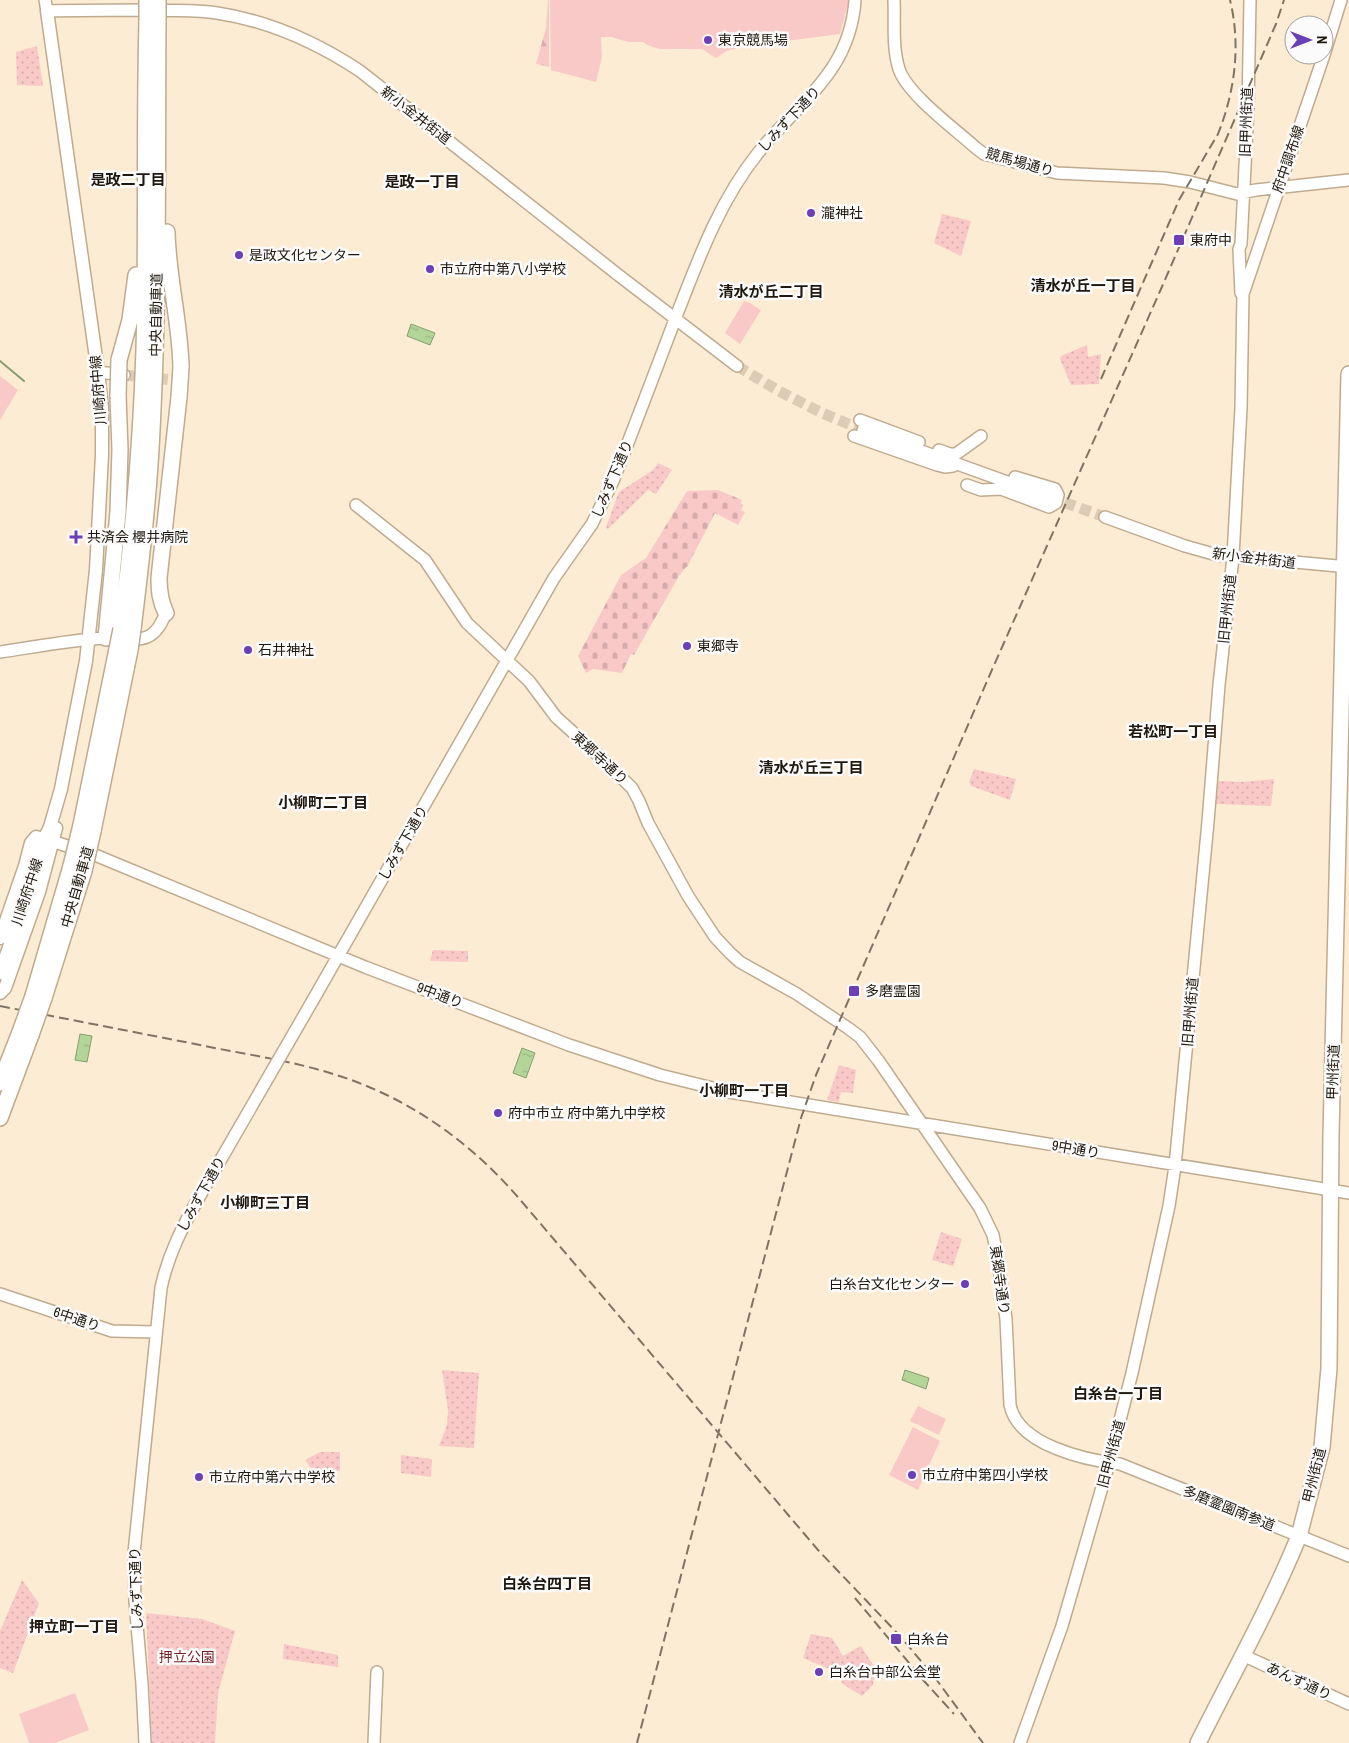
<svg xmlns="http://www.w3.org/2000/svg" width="1349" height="1743" font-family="'Archivo Narrow','Noto Sans JP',sans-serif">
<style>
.grass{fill:url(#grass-dots)}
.forest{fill:url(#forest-firs)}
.cemetery{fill:url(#cemetery-stones)}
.pitch{fill:#f9c9c8}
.water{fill:url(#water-ripples);stroke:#879d6f}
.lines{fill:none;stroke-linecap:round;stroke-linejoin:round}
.stream{stroke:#879d6f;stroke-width:2}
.secondary-tunnel{stroke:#dcccb6;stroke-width:11;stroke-dasharray:11 5.5;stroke-linecap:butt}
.secondary-casing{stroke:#bfab8e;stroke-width:14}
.primary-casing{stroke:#bfab8e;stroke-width:15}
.highway-casing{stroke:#bfab8e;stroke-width:18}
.secondary{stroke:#fff;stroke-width:11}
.primary{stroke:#fff;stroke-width:12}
.highway{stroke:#fff;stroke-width:15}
.rail{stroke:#7f7363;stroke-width:2;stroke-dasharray:10 5;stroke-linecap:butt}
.secondary-bridge-casing{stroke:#bfab8e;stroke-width:14;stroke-linecap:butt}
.highway-bridge-casing{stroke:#bfab8e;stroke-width:18;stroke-linecap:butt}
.secondary-bridge{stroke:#fff;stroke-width:11}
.highway-bridge{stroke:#fff;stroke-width:15}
.poi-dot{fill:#6c3fb7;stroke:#fbfbfb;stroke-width:2}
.labels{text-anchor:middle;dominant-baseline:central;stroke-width:5;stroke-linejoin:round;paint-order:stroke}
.poi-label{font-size:14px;fill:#20180e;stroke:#fbfbfb;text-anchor:start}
.street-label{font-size:14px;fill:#20180e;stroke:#fbfbfb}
.park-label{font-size:14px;fill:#751e26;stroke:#fbfbfb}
.neighbourhood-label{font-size:15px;font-weight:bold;fill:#20180e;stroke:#fbfbfb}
</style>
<defs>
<pattern id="grass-dots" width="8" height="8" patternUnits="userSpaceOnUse" patternTransform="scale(1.25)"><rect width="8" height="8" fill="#f9c9c8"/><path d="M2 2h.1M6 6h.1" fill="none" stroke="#d5acab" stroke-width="1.8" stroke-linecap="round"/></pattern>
<pattern id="forest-firs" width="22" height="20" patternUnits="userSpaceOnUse" patternTransform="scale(1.25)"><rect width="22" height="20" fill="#f9c9c8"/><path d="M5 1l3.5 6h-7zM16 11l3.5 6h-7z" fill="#d5acab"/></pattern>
<pattern id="cemetery-stones" width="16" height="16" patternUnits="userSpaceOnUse" patternTransform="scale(1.25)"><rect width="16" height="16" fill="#f9c9c8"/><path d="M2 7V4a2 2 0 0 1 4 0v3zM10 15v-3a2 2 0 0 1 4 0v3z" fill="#d5acab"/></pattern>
<pattern id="water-ripples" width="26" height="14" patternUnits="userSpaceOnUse" patternTransform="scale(1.25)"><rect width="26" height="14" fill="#b3d698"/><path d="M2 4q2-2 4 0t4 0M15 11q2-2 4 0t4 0" fill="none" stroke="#9ab782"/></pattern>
</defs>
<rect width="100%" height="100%" fill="#fdecd4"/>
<!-- grass -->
<path class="grass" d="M37,46l6,40 -26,-1 -1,-33z
M942,214l29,7 -10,35 -27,-13z
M1087,345l1,12 13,-3 -2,30 -28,1 -11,-26 1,-3z
M658,463l14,7 -16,24 -8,-4 -40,39 -2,-2 13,-35 34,-22z
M974,769l42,10 -6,21 -39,-14 -2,-4z
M1274,779l-3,27 -55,-2 2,-23 24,1z
M433,950l35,1v11l-38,-1z
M839,1065l17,5 -3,23 -12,-1 -2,10 -12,-2z
M941,1232l21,7 -9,27 -21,-6z
M442,1370l37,3 -5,75 -35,-2 8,-21 1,-15z
M320,1452h20v19l-18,-1 -8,2 -9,-12z
M401,1455l31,4 -1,18 -30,-4z
M22,1580l17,23 -26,70 -13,-5v-37z
M146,1613l56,6 33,12 -17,62 -3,50h-63z
M811,1634l21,4 11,18 18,-10 14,22 -2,17 -11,11 -18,-11 -12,-15 -29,-12z
M284,1644l54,11v12l-55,-8z"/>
<!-- forest -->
<path class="forest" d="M548,0h1v67l-13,-3 10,-36z"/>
<!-- cemetery -->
<path class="cemetery" d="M718,490l24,10 -1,3 2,2 -2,5 4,2 -7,13 -23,-12 -28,54h-1l-7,9 -45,79 -3,-1 -9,19 -29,-4 -7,4 -8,-17 43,-81 25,-17 41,-67z"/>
<!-- pitch -->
<path class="pitch" d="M550,0h298v4l-8,30 -99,13 -14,4 -11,7 -14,-9h-41l-12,-3 -6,-4h-15l-16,-5h-11l1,20 -6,25 -45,-12z
M744,301l4,1 13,8 -21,34 -15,-11z
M0,376l18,14 -18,30z
M918,1406l28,13 -7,16 -29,-14z
M913,1427l27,14 -22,49 -29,-15z
M75,1693l14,37 -34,13h-26l-10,-29z"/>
<!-- water -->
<path class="water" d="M411,324l24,9 -5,12 -23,-9z
M80,1034l12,2 -5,26 -12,-2z
M522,1048l13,5 -9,25 -13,-5z
M905,1370l24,8 -3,11 -24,-9z"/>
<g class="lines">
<!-- stream -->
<path class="stream" d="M0,361l24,20"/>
<!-- secondary-tunnel -->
<path class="secondary-tunnel" d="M737,366l42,25 43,22 41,17
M124,375l48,5
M1049,497l56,20"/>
<!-- secondary casing -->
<g class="secondary-casing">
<path id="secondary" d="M45,0l2,11c36,-1 73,-1 110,-1 20,1 40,0 60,3 53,8 99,29 143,58l257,203 120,92
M894,0c1,22 -2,47 5,69 8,25 56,60 77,79l8,6 73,19 107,5 26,4 47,12 19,-4 93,-10
M1324,55l17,-55
M1241,293l-2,-44 2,-5 7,-136 2,-108
M98,372l26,3
M860,420l59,22
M863,430l186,67
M854,436l83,29 8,2 8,-1
M939,450l11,4h6l25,-18
M967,485l14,5 20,-1 48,18 7,-4 2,-8 -3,-6 -40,-12
M356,505l69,55 42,63 62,58 27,36 43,39 33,32 7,13 9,22 40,73 27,41 15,16 10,9 57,32 51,34 12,9 18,23 102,148 13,27 5,25 8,59 4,86c8,40 75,55 110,59l229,92
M1105,517l80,29 32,9 132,12
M0,652c34,-5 71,-12 105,-14 13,-1 30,4 42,-1 10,-4 15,-15 19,-24
M46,839l21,7
M95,855l270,112 204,78 91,30 69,17 620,101
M313,1000l241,-422 38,-54 21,-43c21,-53 41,-106 61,-159 23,-59 44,-119 84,-169 41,-52 92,-80 97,-153
M0,1294l112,37 44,1
M1244,1652l5,6 100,46
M145,1743l-3,-59 -7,-83 -1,-48 27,-265c7,-33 21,-60 37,-89
M374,1743l3,-71
M1020,1743l42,-117 47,-163 23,-90 37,-167 6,-40 33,-344 11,-137 14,-128 8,-149 2,-114 81,-239"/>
</g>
<!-- primary casing -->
<g class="primary-casing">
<path id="primary" d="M0,938l25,-72 6,-23 5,-6 8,2
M0,973l30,-86 14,-48 6,-12 11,-38 25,-128 10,-91 6,-115v-47l-4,-36 -51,-361
M0,993l5,-5 34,-96 17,-64"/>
</g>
<!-- highway casing -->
<g class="highway-casing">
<path id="highway" d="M167,232c1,46 13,89 14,135
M119,360l11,-40 6,-45
M166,613c-6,-12 -7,-22 -7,-35l20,-181
M121,629c12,-93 20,-186 23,-279 3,-110 0,-219 3,-329
M133,629c8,-66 16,-133 19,-199 7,-137 5,-273 6,-409
M106,638l12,-126 2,-62 -2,-55
M81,825l36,-176
M93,831l37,-181
M33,996l38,-130
M44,998l40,-127
M0,1083l20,-51
M0,1118l31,-83
M1198,1743c34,-68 72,-136 101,-207l23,-89 7,-79 2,-233 18,-761"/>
</g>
<!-- secondary -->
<use href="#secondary" class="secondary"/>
<!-- primary -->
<use href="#primary" class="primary"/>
<!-- highway -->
<use href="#highway" class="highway"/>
<!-- rail -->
<path class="rail" d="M1101,379l78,-179 39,-66c17,-43 23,-89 12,-134
M0,1006c67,13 134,26 200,39 43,9 88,15 130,28 74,22 136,65 187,123l301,354 82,86 36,43 47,64
M855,1598l69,83 30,33
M637,1743l164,-625 15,-43 175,-403 170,-383 115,-265 8,-24"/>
<!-- secondary-bridge casing -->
<g class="secondary-bridge-casing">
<path id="secondary-bridge" d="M198,1199l115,-199"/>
</g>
<!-- highway-bridge casing -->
<g class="highway-bridge-casing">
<path id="highway-bridge" d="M158,0v21
M147,21v-21
M118,395l1,-35
M179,397l2,-30
M117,649l4,-20
M130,650l3,-21
M71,866l10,-41
M84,871l9,-40
M20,1032l13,-36
M31,1035l13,-37"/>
</g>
<!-- secondary-bridge -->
<use href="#secondary-bridge" class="secondary-bridge"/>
<!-- highway-bridge -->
<use href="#highway-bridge" class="highway-bridge"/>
</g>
<!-- markers -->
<g class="poi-dot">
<circle cx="708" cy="40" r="5"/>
<circle cx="811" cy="213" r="5"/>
<rect x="1173" y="234" width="12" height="12" rx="2.5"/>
<circle cx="239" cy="255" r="5"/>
<circle cx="430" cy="269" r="5"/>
<path d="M73.5 529.5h5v5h5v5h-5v5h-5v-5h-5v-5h5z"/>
<circle cx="687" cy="646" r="5"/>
<circle cx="248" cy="650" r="5"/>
<rect x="848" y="985" width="12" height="12" rx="2.5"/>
<circle cx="498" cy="1113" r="5"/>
<circle cx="965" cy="1284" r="5"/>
<circle cx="912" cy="1475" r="5"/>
<circle cx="199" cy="1477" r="5"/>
<rect x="890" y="1633" width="12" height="12" rx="2.5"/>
<circle cx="819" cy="1672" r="5"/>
</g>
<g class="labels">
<!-- poi labels -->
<g class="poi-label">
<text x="718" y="40">東京競馬場</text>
<text x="821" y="213">瀧神社</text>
<text x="1190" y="240">東府中</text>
<text x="249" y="255">是政文化センター</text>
<text x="440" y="269">市立府中第八小学校</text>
<text x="87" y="537">共済会 櫻井病院</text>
<text x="697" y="646">東郷寺</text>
<text x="258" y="650">石井神社</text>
<text x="865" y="991">多磨霊園</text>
<text x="508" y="1113">府中市立 府中第九中学校</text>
<text x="955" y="1284" text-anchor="end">白糸台文化センター</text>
<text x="922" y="1475">市立府中第四小学校</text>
<text x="209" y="1477">市立府中第六中学校</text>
<text x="907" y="1639">白糸台</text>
<text x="829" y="1672">白糸台中部公会堂</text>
</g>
<!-- street labels -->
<g class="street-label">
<text transform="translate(416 115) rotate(38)">新小金井街道</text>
<text transform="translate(789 119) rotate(-47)">しみず下通り</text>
<text transform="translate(1246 122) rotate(-88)">旧甲州街道</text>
<text transform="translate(1288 159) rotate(-71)">府中調布線</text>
<text transform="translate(1020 162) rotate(16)">競馬場通り</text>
<text transform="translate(156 315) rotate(-89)">中央自動車道</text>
<text transform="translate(98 390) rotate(-95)">川崎府中線</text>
<text transform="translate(612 479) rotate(-67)">しみず下通り</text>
<text transform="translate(1254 558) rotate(7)">新小金井街道</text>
<text transform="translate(1227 609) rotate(-84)">旧甲州街道</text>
<text transform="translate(600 758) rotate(43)">東郷寺通り</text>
<text transform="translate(403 843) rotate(-60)">しみず下通り</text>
<text transform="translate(77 887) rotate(-74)">中央自動車道</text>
<text transform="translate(27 892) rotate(-72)">川崎府中線</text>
<text transform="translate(440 995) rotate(21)">9中通り</text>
<text transform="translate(1190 1012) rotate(-85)">旧甲州街道</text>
<text transform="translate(1333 1072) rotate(-88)">甲州街道</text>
<text transform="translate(1076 1149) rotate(10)">9中通り</text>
<text transform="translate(201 1194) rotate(-61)">しみず下通り</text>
<text transform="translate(1000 1280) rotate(82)">東郷寺通り</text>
<text transform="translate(77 1319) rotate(19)">6中通り</text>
<text transform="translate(1111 1454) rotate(-75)">旧甲州街道</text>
<text transform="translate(1314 1475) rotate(-76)">甲州街道</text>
<text transform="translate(1229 1508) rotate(22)">多磨霊園南参道</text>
<text transform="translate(136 1589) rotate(-92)">しみず下通り</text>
<text transform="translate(1299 1681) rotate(25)">あんず通り</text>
</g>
<!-- park labels -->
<g class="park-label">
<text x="187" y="1657">押立公園</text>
</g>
<!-- neighbourhood labels -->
<g class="neighbourhood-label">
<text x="128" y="179">是政二丁目</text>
<text x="422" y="181">是政一丁目</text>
<text x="1083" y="285">清水が丘一丁目</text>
<text x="771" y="291">清水が丘二丁目</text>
<text x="1173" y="731">若松町一丁目</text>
<text x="811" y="767">清水が丘三丁目</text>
<text x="323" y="802">小柳町二丁目</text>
<text x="744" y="1090">小柳町一丁目</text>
<text x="265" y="1202">小柳町三丁目</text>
<text x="1118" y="1393">白糸台一丁目</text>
<text x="547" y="1583">白糸台四丁目</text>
<text x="74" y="1626">押立町一丁目</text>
</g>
</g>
<!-- north arrow -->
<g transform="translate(1309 40) rotate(90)"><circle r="24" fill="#fbfbfb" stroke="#a3a09c"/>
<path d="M0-4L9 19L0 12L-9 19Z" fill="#6c3fb7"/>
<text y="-8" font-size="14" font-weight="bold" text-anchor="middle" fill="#20180e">N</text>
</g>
</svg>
